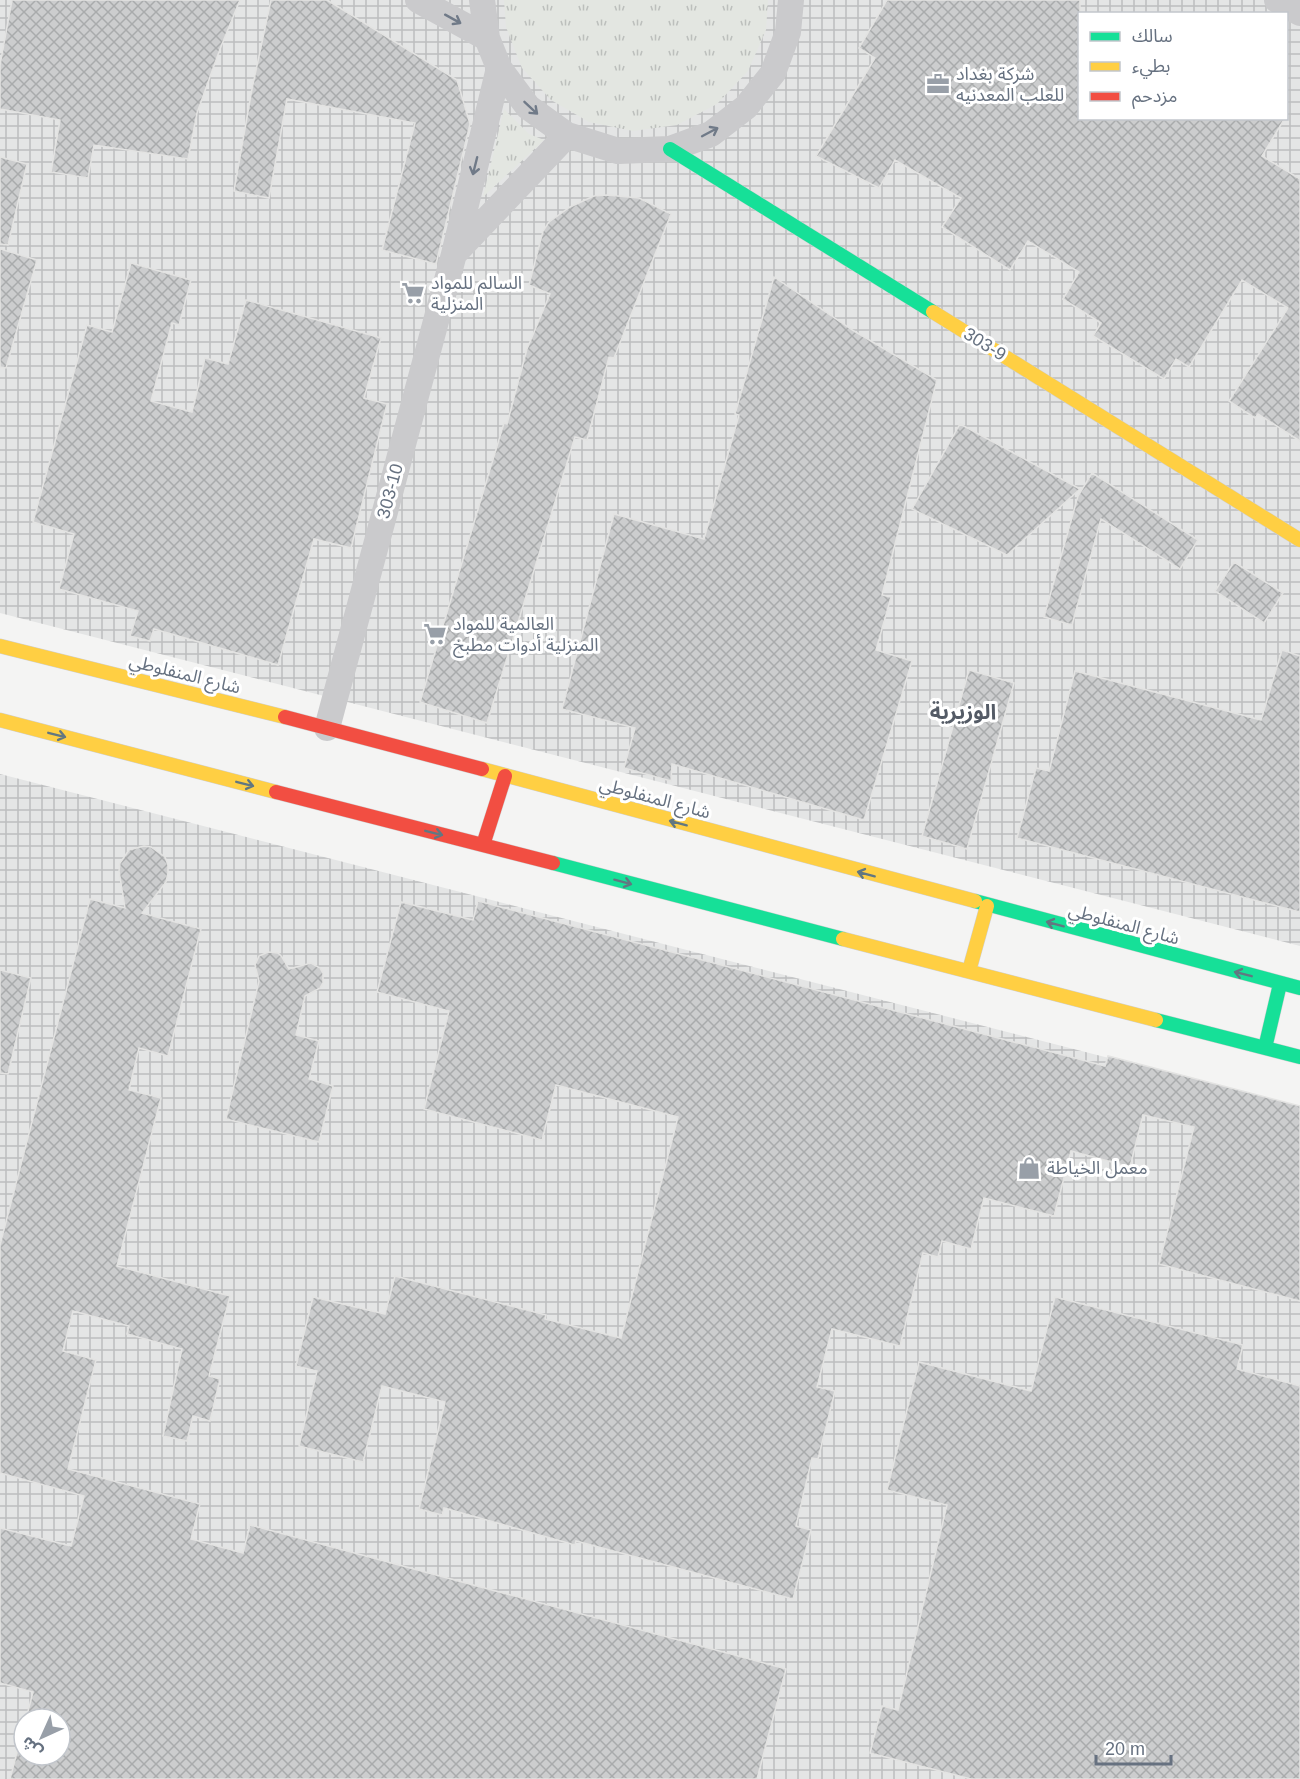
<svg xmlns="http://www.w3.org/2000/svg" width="1300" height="1779" font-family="Helvetica,'Noto Sans Arabic',sans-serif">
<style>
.industrial{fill:url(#industrial-grid);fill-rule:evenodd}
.grass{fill:url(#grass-tufts)}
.building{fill:url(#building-cross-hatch);stroke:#e3e3e2;stroke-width:1.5}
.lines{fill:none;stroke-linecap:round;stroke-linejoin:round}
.fast-casing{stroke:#d0d0d1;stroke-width:15}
.slow-casing{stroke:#d0d0d1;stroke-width:15}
.jam-casing{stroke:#d0d0d1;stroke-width:15}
.street{stroke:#cacacc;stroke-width:26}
.fast{stroke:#16e098;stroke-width:14}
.slow{stroke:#ffcf43;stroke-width:14}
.jam{stroke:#f24e42;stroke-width:14}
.oneway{stroke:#707a88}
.oneway2{stroke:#627781}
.labels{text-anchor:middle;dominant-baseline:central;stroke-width:6;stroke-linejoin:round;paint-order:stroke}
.poi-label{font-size:18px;fill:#667180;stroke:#fff;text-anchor:start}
.street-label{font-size:18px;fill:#667180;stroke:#fff}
.quarter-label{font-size:21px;font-weight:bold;fill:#545b66;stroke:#fff}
</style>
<defs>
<pattern id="industrial-grid" width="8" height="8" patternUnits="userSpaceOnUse" patternTransform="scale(1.5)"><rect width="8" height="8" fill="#e4e5e5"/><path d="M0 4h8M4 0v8" fill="none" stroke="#bdbebf"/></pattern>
<pattern id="grass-tufts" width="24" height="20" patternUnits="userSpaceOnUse" patternTransform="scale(1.5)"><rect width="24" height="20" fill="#e3e6e1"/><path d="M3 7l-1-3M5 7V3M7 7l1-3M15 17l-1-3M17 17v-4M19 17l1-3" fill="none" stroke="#bcbfbc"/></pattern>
<pattern id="building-cross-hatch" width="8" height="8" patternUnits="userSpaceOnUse" patternTransform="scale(1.5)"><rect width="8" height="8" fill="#cccdce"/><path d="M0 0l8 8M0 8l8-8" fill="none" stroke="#a9abac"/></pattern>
</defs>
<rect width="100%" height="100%" fill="#f4f4f3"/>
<!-- industrial -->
<path class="industrial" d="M0,0h1300v946l-1300,-333zM1080,14h206v104h-206z
M0,774l1300,333v672h-1300zM24,1719h36v36h-36z"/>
<!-- grass -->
<path class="grass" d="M504,0h264l-2,30 -18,41 -31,33 -40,21 -44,6 -44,-9 -38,-22 -29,-32 -16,-41z
M504,109l25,25 15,6 -61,57z"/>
<!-- building -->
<path class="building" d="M12,0h228l-20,49 -23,64 -9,46 -94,-14 -6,33 -37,-6 9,-52 -60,-11v-44z
M271,0h56l130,80 13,44 -34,140 -54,-14 33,-127 -128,-24 -18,99 -35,-7 18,-102z
M887,0h193v118h205l-23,38 38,23v262l-42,-27 -3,4 -26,-17 59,-93 -46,-28 -53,87 -13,-8 -12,20 -71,-43 8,-13 -38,-24 16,-27 -51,-31 -18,29 -68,-43 19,-29 -66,-38 -16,28 -63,-32 59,-98 -16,-10z
M0,157l27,7 -19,81 -8,-1z
M607,195l32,3 32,16 -57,144 -5,-1 -22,83 -12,-3 -88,286 -67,-21 84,-279 3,1 20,-75 23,-55 -21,-9 14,-54 6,-9 21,-15 24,-11z
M0,249l37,11 -31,108 -6,-1z
M131,263l60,17 -12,45 -7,-2 -21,78 41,11 13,-54 23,6 18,-64 135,38 -17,60 23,6 -36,144 -37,-9 -36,126 -124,-36 -4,12 -20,-5 8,-25 -79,-22 15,-55 -41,-12 54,-197 25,7z
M774,277l80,54 83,49 -55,215 9,2 -15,53 36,11 -48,159 -192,-56 -1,17 -47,-13 11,-40 -73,-19 52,-195 90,25 35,-124 -4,-1z
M960,424l120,65 -73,66 -95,-46z
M1092,473l106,67 -18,29 -79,-50 -29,106 -28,-8 34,-121z
M1234,562l49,31 -19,30 -49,-32z
M1282,650l18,6v256l-283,-74 19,-70 13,3 26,-100 186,49z
M969,670l45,13 -47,166 -45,-13z
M144,846l7,1 14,10 3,8v8l-2,9 -24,31 59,16 -33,127 -29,-8 -10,42 32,8 -44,168 113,30 -21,80 11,3 -10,42 -17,-5 -6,25 -24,-5 19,-87 -55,-15 2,-8 -56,-15 -10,40 33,9 -28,109 132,35 -9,35 52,14 7,-28 536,144 -29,110h-747l14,-53v29h36v-36h-34l7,-27 -33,-9v-155l71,18 13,-50 -84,-23v-228l90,-346 35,9 -6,-37 1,-8 9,-13z
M478,901l627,165 3,-10 192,50v195l-141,-37 35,-137 -51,-12 -13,52 -59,-16 -17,65 -70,-18 -13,51 -29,-8 -4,16 -15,-4 -23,93 -68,-17 -15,58 18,4 -17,68 -6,-1 -16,68 15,4 -18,69 -217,-58 -1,4 -131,-37 -2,7 -23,-6 26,-107 -63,-16 -19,76 -64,-16 18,-75 -21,-5 17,-69 72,17 10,-38 151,39 -1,4 76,19 57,-221 -122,-32 -14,55 -118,-31 25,-98 -72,-19 24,-90 72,18z
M268,952l10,1 4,4 7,12 22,-6 9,5 3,5v10l-3,5 -15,8 -9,39 23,6 -10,38 24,7 -14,56 -93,-23 33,-138 -4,-16 4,-9z
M0,970l31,8 -23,96 -8,-1z
M1055,1297l188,48 -6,24 63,17v393h-329l-101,-26 12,-47 16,4 49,-205 -60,-15 32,-128 112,29z"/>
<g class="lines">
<!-- fast casing -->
<g class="fast-casing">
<path id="fast" d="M670,149l263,163
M553,863l290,76
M975,901l325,87
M1156,1020l144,37
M1265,1048l15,-64"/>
</g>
<!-- slow casing -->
<g class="slow-casing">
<path id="slow" d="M933,312l367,228
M0,646l285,71
M0,720l276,72
M482,769l493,132
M843,939l313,81
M969,971l18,-65"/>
</g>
<!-- jam casing -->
<g class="jam-casing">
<path id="jam" d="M285,717l197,52
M276,792l277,71
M483,845l22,-69"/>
</g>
<!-- street -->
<path class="street" d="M418,0l69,38
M482,0l5,38 12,30 29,39 39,28 51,16 52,-2 41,-15 35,-27 27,-34 15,-41 3,-32
M1277,0l23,13
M454,254l113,-119
M327,728l127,-474 45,-186"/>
<!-- fast -->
<use href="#fast" class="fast"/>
<!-- slow -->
<use href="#slow" class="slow"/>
<!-- jam -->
<use href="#jam" class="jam"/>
</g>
<!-- one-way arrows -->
<defs><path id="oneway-shaft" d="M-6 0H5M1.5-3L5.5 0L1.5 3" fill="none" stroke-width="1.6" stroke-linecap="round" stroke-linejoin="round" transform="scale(1.5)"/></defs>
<g class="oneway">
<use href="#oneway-shaft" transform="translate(453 19) rotate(29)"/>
<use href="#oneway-shaft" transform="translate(531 108) rotate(43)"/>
<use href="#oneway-shaft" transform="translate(710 132) rotate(-28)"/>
<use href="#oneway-shaft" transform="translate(475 166) rotate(104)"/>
</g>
<g class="oneway2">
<use href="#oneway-shaft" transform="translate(57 735) rotate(14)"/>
<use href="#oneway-shaft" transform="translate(245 784) rotate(14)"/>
<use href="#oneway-shaft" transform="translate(678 823) rotate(-165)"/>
<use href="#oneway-shaft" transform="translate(434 833) rotate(14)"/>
<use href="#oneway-shaft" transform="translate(866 874) rotate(-165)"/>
<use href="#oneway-shaft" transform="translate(623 882) rotate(15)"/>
<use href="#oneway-shaft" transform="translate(1055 924) rotate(-165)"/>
<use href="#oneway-shaft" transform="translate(1243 974) rotate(-166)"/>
</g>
<!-- icons -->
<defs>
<g id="office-bare" transform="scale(1.8)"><path d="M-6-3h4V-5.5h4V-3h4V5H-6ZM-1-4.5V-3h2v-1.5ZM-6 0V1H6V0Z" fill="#989fa8" stroke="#fff" stroke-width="2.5" paint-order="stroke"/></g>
<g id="supermarket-bare" transform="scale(1.8)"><path d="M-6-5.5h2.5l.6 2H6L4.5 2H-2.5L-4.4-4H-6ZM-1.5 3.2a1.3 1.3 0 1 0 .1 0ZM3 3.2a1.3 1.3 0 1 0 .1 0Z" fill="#989fa8" stroke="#fff" stroke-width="2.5" paint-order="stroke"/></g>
<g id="shop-bare" transform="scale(1.8)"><path d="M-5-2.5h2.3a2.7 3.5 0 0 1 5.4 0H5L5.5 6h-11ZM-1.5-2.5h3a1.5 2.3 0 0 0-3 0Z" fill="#989fa8" stroke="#fff" stroke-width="2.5" paint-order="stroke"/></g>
</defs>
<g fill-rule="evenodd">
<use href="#office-bare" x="938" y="84"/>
<use href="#supermarket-bare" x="413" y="293"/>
<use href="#supermarket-bare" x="435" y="634"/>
<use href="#shop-bare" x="1029" y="1168"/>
</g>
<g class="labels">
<!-- poi labels -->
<g class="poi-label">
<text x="956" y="74">شركة بغداد<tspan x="956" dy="21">للعلب المعدنيه</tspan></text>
<text x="431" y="283">السالم للمواد<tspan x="431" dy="21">المنزلية</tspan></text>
<text x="453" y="624">العالمية للمواد<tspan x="453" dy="21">المنزلية أدوات مطبخ</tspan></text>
<text x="1047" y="1168">معمل الخياطة</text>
</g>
<!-- street labels -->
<g class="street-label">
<text transform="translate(985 344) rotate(32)">303-9</text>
<text transform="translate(390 491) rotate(-75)">303-10</text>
<text transform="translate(185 674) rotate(14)">شارع المنفلوطي</text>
<text transform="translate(655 798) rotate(15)">شارع المنفلوطي</text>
<text transform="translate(1124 924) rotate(15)">شارع المنفلوطي</text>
</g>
<!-- quarter labels -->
<g class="quarter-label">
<text x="963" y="711">الوزيرية</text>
</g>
</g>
<!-- legend -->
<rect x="1078" y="12" width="210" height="108" fill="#ffffff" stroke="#c2c6cc" stroke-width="1.5"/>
<rect x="1090" y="32" width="30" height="9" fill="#16e098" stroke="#c2c6cc" stroke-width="1.5"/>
<text x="1132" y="42" font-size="18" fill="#667180">سالك</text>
<rect x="1090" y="62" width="30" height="9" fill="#ffcf43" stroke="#c2c6cc" stroke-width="1.5"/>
<text x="1132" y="72" font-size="18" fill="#667180">بطيء</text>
<rect x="1090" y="92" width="30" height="9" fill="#f24e42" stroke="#c2c6cc" stroke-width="1.5"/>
<text x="1132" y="102" font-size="18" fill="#667180">مزدحم</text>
<!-- north arrow -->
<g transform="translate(42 1737) rotate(225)"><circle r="28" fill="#ffffff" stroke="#c2c6cc" stroke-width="1.5"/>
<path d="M0-4.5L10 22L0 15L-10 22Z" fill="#989fa8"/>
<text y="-9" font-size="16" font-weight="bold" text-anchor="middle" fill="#667180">ش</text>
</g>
<!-- scale -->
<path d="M1096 1755v9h75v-9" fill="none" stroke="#667180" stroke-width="3"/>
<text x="1105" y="1755" font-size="18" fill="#667180" stroke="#ffffff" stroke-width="4.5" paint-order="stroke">20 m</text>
</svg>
